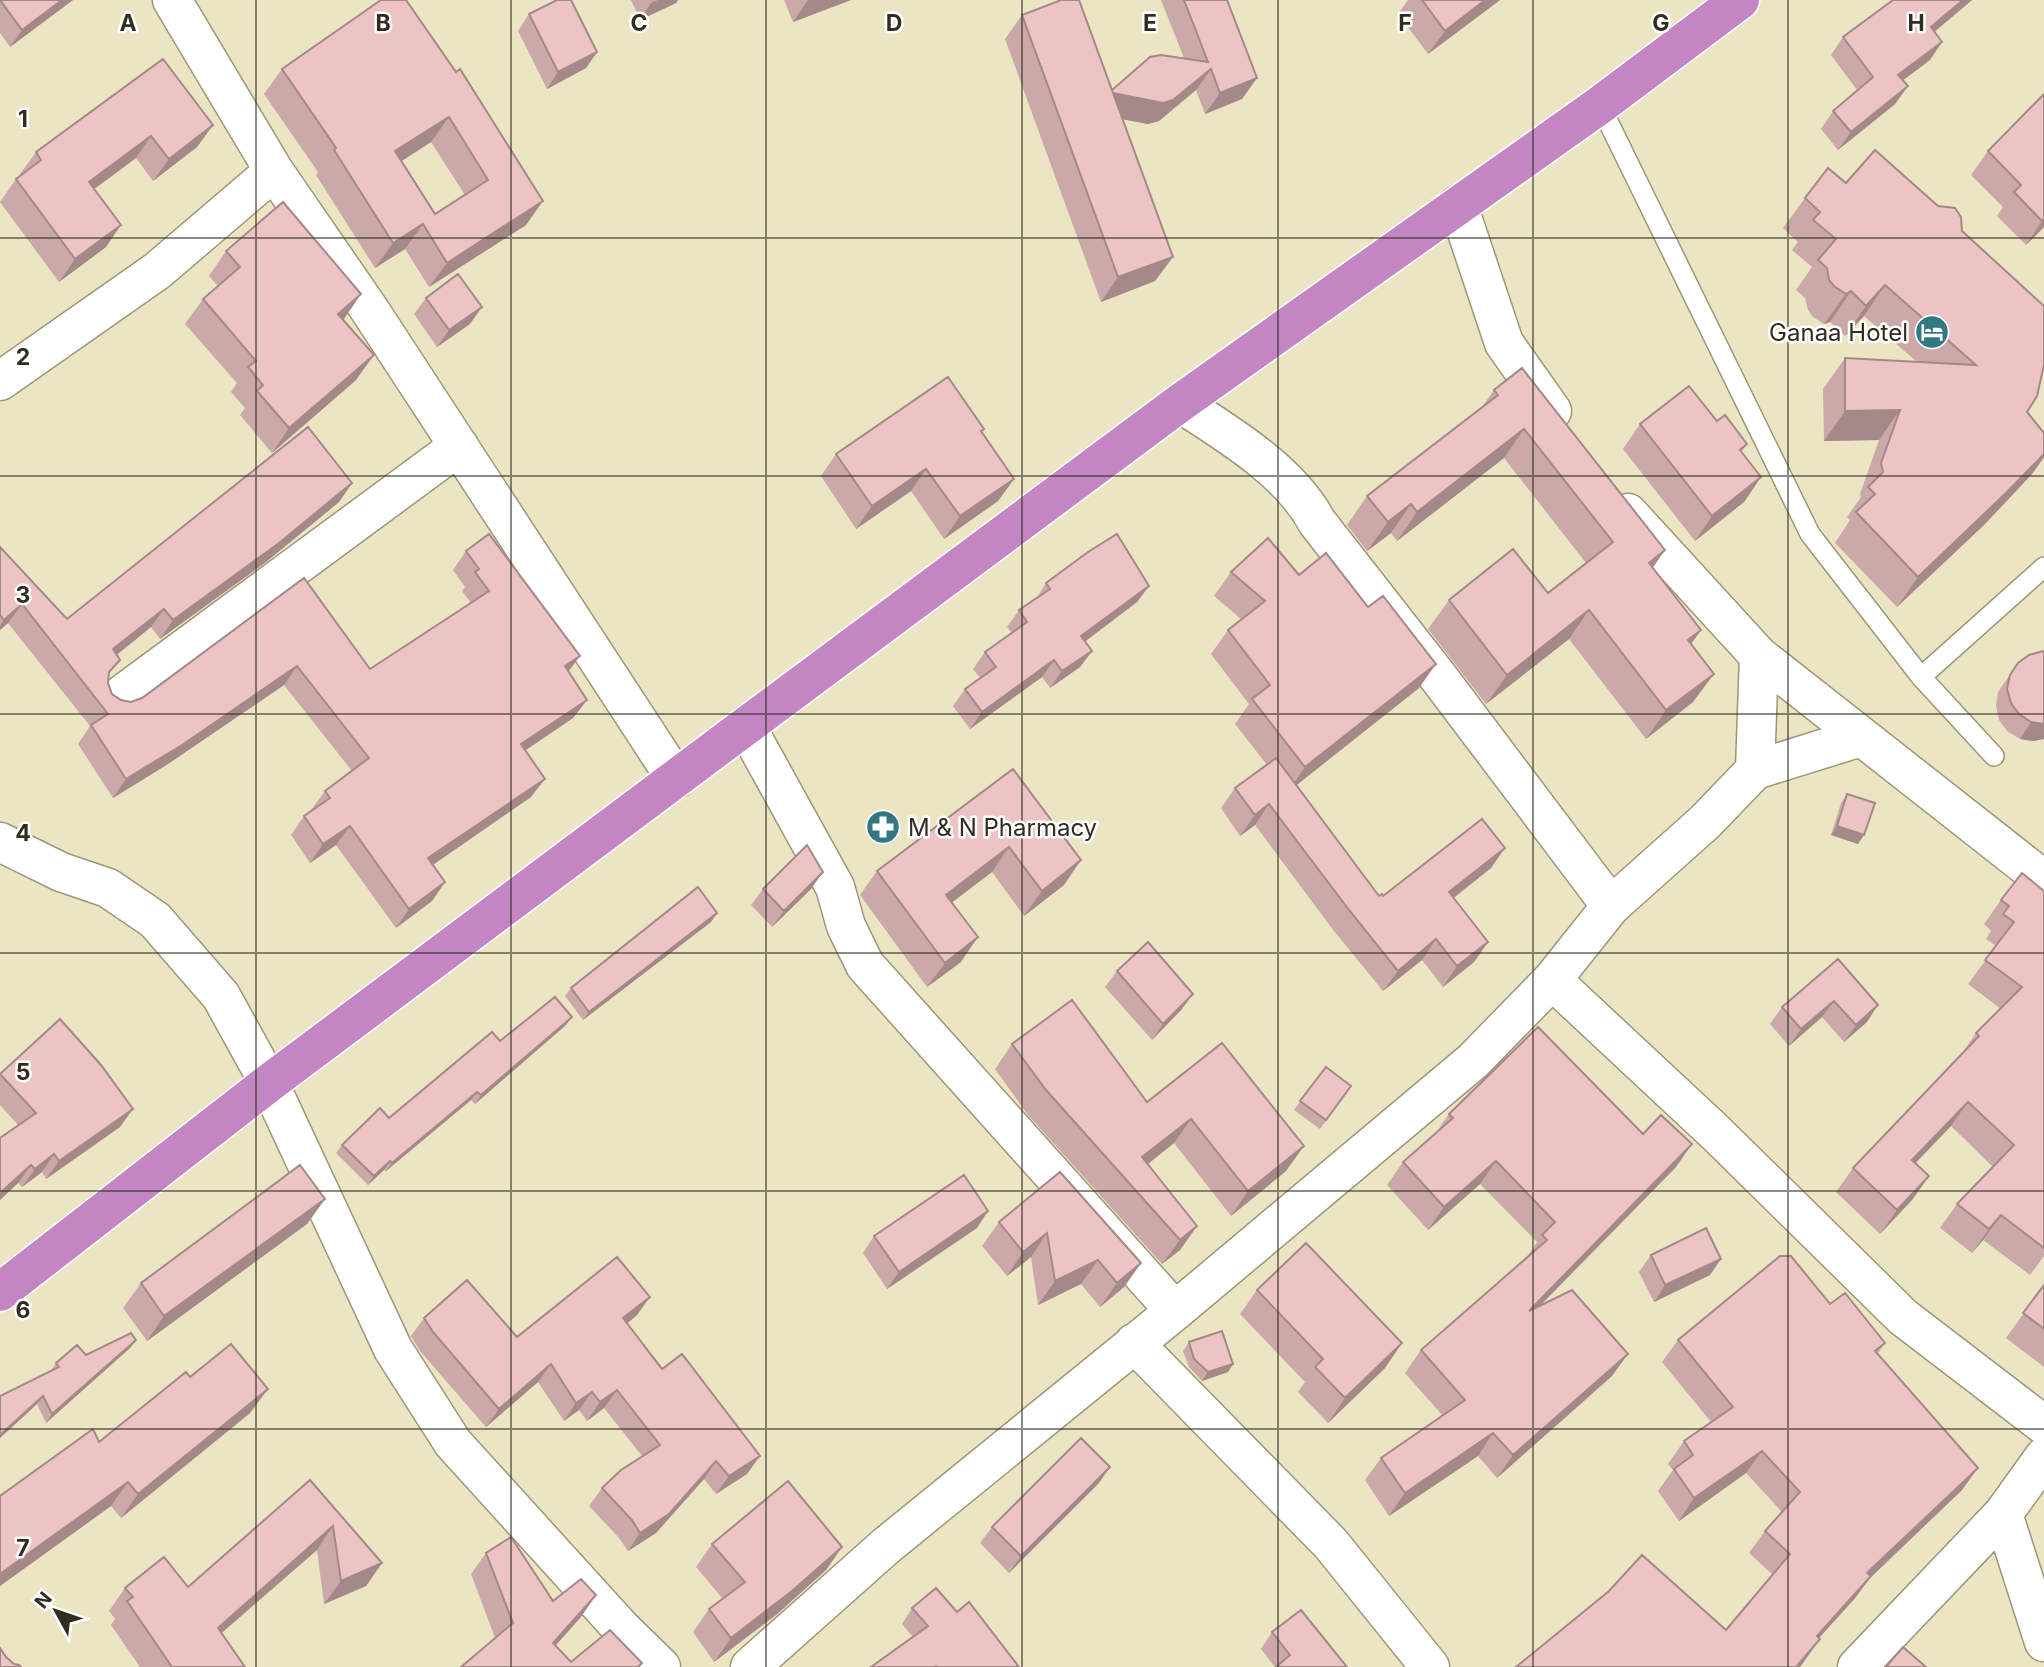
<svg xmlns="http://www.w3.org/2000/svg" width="2044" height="1667" font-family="Inter,sans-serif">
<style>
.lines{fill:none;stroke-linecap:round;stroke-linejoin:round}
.service-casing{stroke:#9d9677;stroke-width:22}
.minor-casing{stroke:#9d9677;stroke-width:41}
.trunk-casing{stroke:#fff;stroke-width:41}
.service{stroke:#fff;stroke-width:19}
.minor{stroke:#fff;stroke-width:38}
.trunk{stroke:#c486c2;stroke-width:38}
.wall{fill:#caa9a8;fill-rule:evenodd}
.shaded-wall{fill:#a48988}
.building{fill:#ebc4c3;stroke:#a48988;stroke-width:2;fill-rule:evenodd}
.grid{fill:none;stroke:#2f2c20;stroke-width:2;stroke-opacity:0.55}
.labels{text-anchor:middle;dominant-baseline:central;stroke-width:5;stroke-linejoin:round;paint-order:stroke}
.poi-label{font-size:24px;fill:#2f2c20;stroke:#fff;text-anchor:end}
.grid-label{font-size:23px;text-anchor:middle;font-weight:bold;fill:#2f2c20;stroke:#fff;stroke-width:5;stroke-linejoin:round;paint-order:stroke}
</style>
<rect width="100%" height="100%" fill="#ece5c4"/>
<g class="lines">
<!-- service casing -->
<g class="service-casing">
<path id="service" d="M1600,105l210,429 111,143 73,79
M1921,677l123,-110"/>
</g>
<!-- minor casing -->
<g class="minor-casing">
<path id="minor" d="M274,171l95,138 307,470
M1458,205l46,138 48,68
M0,381l157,-110 117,-100 -102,-171
M1180,403c48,31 110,68 137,119l122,156 172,228 -59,74 164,153 187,184 141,108
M1628,513l131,143 285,224
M116,699l343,-253
M746,726l89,161 11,39 19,39 310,346
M1755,770l106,-33
M0,842l61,30 47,16 47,32 66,76 48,87 124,266 60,94 168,185 40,39
M1611,906l94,-84 50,-52 4,-114
M1134,1343l197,201 99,123
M2003,1514l41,128
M750,1667l136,-121 289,-235 298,-250 79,-81
M1857,1667l146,-153 41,-57"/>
</g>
<!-- trunk casing -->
<g class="trunk-casing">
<path id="trunk" d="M0,1292l269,-209 477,-357 434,-323 420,-298 140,-105"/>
</g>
<!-- service -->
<use href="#service" class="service"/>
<!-- minor -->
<use href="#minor" class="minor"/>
<!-- trunk -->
<use href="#trunk" class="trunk"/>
</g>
<!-- wall -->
<path class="wall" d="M0,0h73l-63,47 -10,-14z
M381,0l145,225 -97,62 -24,-38 -30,19 -59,-93 2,-3 -54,-78 18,-25zM431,142l34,53 -30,19 -33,-53z
M631,0h47l-2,3 -36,17z
M784,0h67l-58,22z
M1161,0h66l30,78 -15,21 -37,15 -9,-24 -37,31 -11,3 -26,-5 33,162 -54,21 -96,-263 17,-24 90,75 72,-32z
M1408,0h92l-72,54 -30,-40z
M1893,0h79l-37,31 -5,29 -27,20 5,6 -13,18 -57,46 -17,-21 12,-18 24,-21 -26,-35 12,-18z
M529,14l68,38 -11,16 -39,21 -29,-58z
M2044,94v133l-18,18 -29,-29 6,-9 -32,-32 17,-24z
M213,125l-16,22 -44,34 -17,-23 -42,31 12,58 -47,35 -59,-80 16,-23 5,-4 -1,-1 16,-22z
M1846,183l116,48 65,181 17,21v24l-12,17 -47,50 -88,83 -62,-64 15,-23 -3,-3 14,-20 -1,-3 19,-54 -55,1 -1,-52 22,-31 72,4 -53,-46 -19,20 -15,-14 -6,2 -11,-7 -5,-7 -3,-12 -9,-8 16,-23 -20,-17 6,-8 -15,-14 22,-30z
M226,251l117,69 13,60 -84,73 -32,-38 5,-7 -14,-16 6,-9 -52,-59 18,-25 15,-13 -9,-10z
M426,298l44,26 -33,23 -23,-33z
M1494,390l159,178 48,62 -10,14 2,58 -47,37 -77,-100 -83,65 -58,-75 21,-29 99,-7 38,-30 -82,-105 -107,83 -6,-8 -24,18 -20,-26 20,-29 115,-89z
M1717,421l30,23 -6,8 20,25 -17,25 -49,39 -72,-92 17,-25z
M984,429l-2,3 32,47 -16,22 -54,38 -33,-48 -55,38 -35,-53 15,-22z
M352,483l-13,19 -73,60 -106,77 -9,-12 -34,28 -9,21v7l4,11 9,6 10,2 11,-4 162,-120 66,91 101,-66 -9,-12 3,-4 -12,-17 13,-19 102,121 19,28 -14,18 -47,32 5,47 -98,68 12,17 -13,19 -36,27 -60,-83 -26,18 -19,-28 13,-19 8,-5 -1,-1 14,-19 27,-20 -68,-86 -116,79 -55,34 -35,-54 12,-18 -82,-103 -8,7v-83l67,72z
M1231,572l68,3 120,113 -123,97 83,111h4l108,-28 -37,30 34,44 -14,20 -31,25 -21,-27 -39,31 -49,-60 -79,-106 -15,11 -19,-28 14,-20 32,-23 -32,-41 14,-20 -38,-50 17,-24 13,-11 -27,-23z
M1046,583l103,3 -12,16 -52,39 7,10 -12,16 -30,21 -8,-11 -72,52 -17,-23 12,-17 15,-11 -7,-9 12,-17 27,-19 -5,-6 12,-17 17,-11z
M2044,652v87l-11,2 -13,-2 -13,-8 -8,-11 -3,-14 2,-14 20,-29z
M1013,769l51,116 -40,31 -32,-44 -40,30 9,60 -34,25 -67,-92 17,-24z
M1847,794l11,50 -27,-9 10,-32z
M763,889h48l-39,38 -21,-22z
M2044,891v365l-14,19 -47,-35 -11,13 -32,-25 17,-24 36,-37 -42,-41 -35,37 13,13 -17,24 -32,34 -44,-42 17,-24 108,-113 15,-22 25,-24 -33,-25 28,-38 -10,-7 5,-8 -7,-7 17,-24z
M717,913l-6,9 -128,98 -18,-24 6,-8z
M1838,959l29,63 -23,20 -22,-25 -33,29 -19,-22 12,-17z
M1117,971l76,23 -12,16 -29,30 -47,-53z
M60,1019l60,108 -74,52 -4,-7 -20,15 -4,-4 -18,17v-62l18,-13 -18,-20v-31z
M566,1025l-91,79 -4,-4 -85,71 -2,-1 -16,15 -32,-32 6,-8 47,-27 111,-77z
M1222,1043l64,128 -55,45 -57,-73 -26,21 49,62 -17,24 -18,14 -134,-149 -33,-46 17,-25 135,58z
M1326,1067l25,19 -31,43 -26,-19z
M1449,1114l227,53 -135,138 71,71 -115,102 -19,-22 -89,60 -24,-36 16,-22 62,-42 -38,-43 16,-23 106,-93 10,-15 -57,-58 -52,46 -41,-45 16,-23 32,-28z
M1060,1172l81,91 -17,24 -24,20 -19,-23 -43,21 -7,-48 -24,19 -25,-30 17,-24z
M325,1199l-18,25 -160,117 -24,-33 18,-25z
M977,1228l-90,61 -24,-36 11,-17z
M1651,1255l59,20 -56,27 -15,-30z
M2044,1285v82l-38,-29z
M1257,1290l145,53 -17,25 -57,55 -30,-31 7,-10 -65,-68z
M1830,1304l55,39 -7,10 84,137 -92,88 -15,20 -36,40 1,1 -20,28h-284l210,-37 47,-55 -24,-22 16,-22 17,-19 -36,-39 -67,48 -21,-30 15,-21 -5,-6 16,-23 27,-19 -49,-60 16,-22z
M637,1315l-10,8 120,151 -31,20 -12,-15 -48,54 -28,18 -9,-13 -30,-32 13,-18 40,-32 -38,-48 -17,13 -8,-11 -15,11 -26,-39 -52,45 -66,-76 -9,-15 13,-18 93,19z
M136,1340l-6,8 -84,75 -9,-19 -37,34v-42l50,-24 6,-9z
M1189,1342l44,22 -5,8 -26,9 -13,-14 -6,-16z
M190,1377l60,36 -129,105 -10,-12 -111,80v-90l99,-54z
M1110,1467l-12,17 -89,89 -29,-30 12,-16z
M310,1480l72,83 -16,23 -42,18 -7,-54 -96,83 24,34h-105l-29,-42 4,-6 -6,-8 16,-23 63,-1z
M712,1544l130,3 -16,23 -50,45 -62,47 -21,-30 16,-23 14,-10 -27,-32z
M486,1553l67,48 28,16 -26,29 16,16 71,1 -2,4h-179l34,-29 -24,-64z
M912,1608l45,4 62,55h-148l42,-30 -11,-13z
M1272,1632l75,35h-72l-14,-18z"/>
<!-- shaded-wall -->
<path class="shaded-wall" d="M62,0h11l-63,47 12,-17z
M658,0h20l-2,3 -36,17 11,-17z
M808,0h43l-58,22z
M1485,0h15l-72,54 17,-23z
M1963,0h9l-53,45 12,-18z
M1942,42l-12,18 -44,33 12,-18z
M597,52l-11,16 -39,21 11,-17z
M1211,69l-15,21 -37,31 -11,3 -54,-10 15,-21z
M1257,78l-15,21 -37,15 15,-21z
M1908,86l-13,18 -57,46 13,-18z
M449,117l-18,25 -53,34 17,-25z
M213,125l-16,22 -44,34 16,-22z
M151,136l-15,22 -62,46 15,-22z
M543,201l-17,24 -97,62 18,-24z
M2044,219v8l-18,18 16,-24z
M423,224l-18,25 -30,19 18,-25z
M121,225l-15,22 -47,35 16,-23z
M1173,257l-18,24 -54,21 17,-25z
M1885,285l-21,31 -19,20 21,-30z
M1851,291l-21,31 -6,2 22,-30z
M361,294l-17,25 -23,20 17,-25z
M482,307l-12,17 -33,23 12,-17z
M374,355l-18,25 -84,73 17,-25z
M1900,410l-21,30 -55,1 21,-30z
M1524,429l-20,29 -107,83 20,-29z
M2044,454v3l-12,17 -47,50 -88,83 21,-30z
M926,469l-15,22 -55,38 16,-23z
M1761,477l-17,25 -49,39 17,-25z
M1014,479l-16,22 -54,38 16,-23z
M352,483l-13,19 -73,60 -106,77 13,-19z
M1411,504l-20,29 -24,18 21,-29z
M1665,550l-20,29 4,-16z
M1149,586l-12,16 -67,51 11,-17z
M22,604l-14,19 -8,7v-4l4,-6z
M164,609l-13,18 -51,41 13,-19z
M1589,610l-20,29 -83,65 21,-29z
M1701,630l-21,29 8,-19z
M1092,651l-12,16 -30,21 12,-17z
M580,656l-14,19 -1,-9z
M1054,660l-12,17 -72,52 12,-17z
M1436,664l-17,24 -131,104 17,-25z
M297,666l-13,19 -116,79 -55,34 13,-19z
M1714,674l-21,28 -47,37 20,-29z
M587,700l-14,18 -65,44 13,-18z
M2031,722l13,2v15l-11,2 -13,-2z
M545,779l-14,18 -116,80 13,-19z
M1269,804l-14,21 -15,11 15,-21z
M350,826l-14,19 -26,18 13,-19z
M1837,826l27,9 -6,9 -27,-9z
M1009,847l-17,25 -63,48 17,-25z
M1505,848l-14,20 -56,44 14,-20z
M1081,860l-17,25 -40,31 18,-25z
M823,872l-12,17 -39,38 12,-16z
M445,882l-13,19 -36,27 13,-19z
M717,913l-6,9 -128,98 6,-8z
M978,937l-17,25 -34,25 18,-24z
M1436,939l-14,21 -39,31 15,-20z
M1488,942l-14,20 -31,25 14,-21z
M1193,994l-12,16 -29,30 11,-16z
M1834,1001l-12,16 -33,29 12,-17z
M1878,1005l-11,17 -23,20 12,-17z
M572,1017l-6,8 -91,79 6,-9z
M477,1092l-6,8 -85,71 6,-8z
M1968,1102l-17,24 -56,58 17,-24z
M133,1109l-13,18 -74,52 13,-18z
M1191,1119l-17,24 -49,39 17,-25z
M1692,1144l-16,23 -163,166 16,-22z
M1304,1146l-18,25 -55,45 17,-25z
M54,1154l-12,18 -20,15 13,-18z
M390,1161l-6,9 -16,15 6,-9z
M1496,1161l-16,23 -52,46 16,-23z
M31,1165l-13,18 -18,17v-7z
M1929,1176l-17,24 -32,34 17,-24z
M325,1199l-18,25 -160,117 17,-25z
M988,1211l-11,17 -90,61 12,-17z
M2001,1215l-18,25 -11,13 17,-24z
M1197,1226l-17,24 -18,14 18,-24z
M1047,1233l-16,24 -24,19 16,-24z
M1721,1259l-11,16 -56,27 11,-17z
M1098,1260l-17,24 -43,21 17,-24z
M1141,1263l-17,24 -24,20 17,-24z
M650,1297l-13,18 -26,22 12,-19z
M136,1340l-6,8 -84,75 6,-9z
M1402,1343l-17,25 -57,55 17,-25z
M1628,1354l-16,22 -115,102 16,-23z
M551,1364l-13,18 -52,45 13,-18z
M1233,1364l-5,8 -26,9 6,-9z
M268,1389l-18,24 -129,105 17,-24z
M617,1390l-13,18 -17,13 13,-19z
M592,1392l-13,18 -15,11 12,-18z
M43,1396l-6,8 -37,34v-3z
M1493,1433l-15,23 -89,60 16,-23z
M1762,1451l-16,22 -67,48 15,-23z
M760,1456l-13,18 -31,20 13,-18z
M716,1461l-12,18 -48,54 -28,18 12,-18z
M1110,1467l-12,17 -89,89 12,-17z
M1978,1468l-16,22 -92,88 -15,20 -54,60 16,-22 50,-63z
M128,1482l-17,24 -111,80v-12z
M333,1526l-16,24 -116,101 17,-23z
M842,1547l-16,23 -50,45 -62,47 17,-24z
M382,1563l-16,23 -42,18 17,-23z
M596,1595l-15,22 -43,48 15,-22z
M1820,1639l-20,28h-4z"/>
<!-- building -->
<path class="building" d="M0,0h62l-40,30z
M381,0h25l50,72 4,-3 83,132 -96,62 -24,-39 -30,19 -59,-93 2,-2 -54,-79zM449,117l39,63 -53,34 -40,-63z
M557,0h14l26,52 -39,20 -29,-58z
M1061,0h18l94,257 -55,20 -96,-262z
M1184,0h43l30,78 -37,15 -9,-24 -38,31 -10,3 -50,-10 -1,-3 38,-33 11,-2 47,7z
M1422,0h63l-40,31z
M1893,0h70l-32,27 11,15 -44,33 10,11 -57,46 -18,-21 40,-34 -30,-40z
M163,59l50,66 -44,34 -18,-23 -62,46 32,43 -46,34 -59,-80 25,-19 -5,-8z
M2044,94v125l-2,2 -28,-29 7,-7 -33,-34z
M1875,150l63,56 17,2 6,9 1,14 82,75v59l-7,31 -10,16 17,21v21l-38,39 -88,84 -62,-65 19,-18 -7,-7 15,-15 -2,-9 19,-53 -55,1v-53l131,7 -91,-80 -19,21 -15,-15 -5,3 -12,-8 -5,-6 -2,-12 -9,-8 18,-21 -23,-19 7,-8 -15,-14 23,-30 18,15z
M283,202l78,92 -23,20 36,41 -85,73 -32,-37 6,-6 -15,-18 8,-6 -53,-62 37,-32 -14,-16z
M458,274l24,33 -33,23 -23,-32z
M1522,368l143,182 -16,13 52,67 -13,10 26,34 -48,36 -77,-100 -82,65 -58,-75 64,-51 35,44 65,-51 -89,-113 -107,83 -6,-8 -23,18 -21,-26 131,-101 -4,-5z
M948,377l36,52 -3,2 33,48 -54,37 -34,-47 -54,37 -36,-52z
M1689,386l28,35 8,-6 22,29 -7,6 21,27 -49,39 -72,-92z
M308,427l44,56 -73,60 -106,77 -9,-11 -51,40 7,11 -11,12 -1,11 4,11 9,6 10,2 11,-4 162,-120 66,91 119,-78 -14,-19 4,-3 -13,-18 23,-17 91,122 -15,10 22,34 -66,44 24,35 -117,79 17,24 -36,27 -59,-83 -27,18 -19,-28 26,-18 -5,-7 44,-33 -72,-92 -115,79 -56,34 -35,-54 17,-11 -86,-110 -18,16 -4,-5v-68l67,72z
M1117,534l32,52 -68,50 11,15 -30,20 -8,-11 -72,52 -17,-23 31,-22 -11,-15 42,-30 -8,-12 31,-21 -4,-6 42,-31z
M1268,538l31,37 27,-22 42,54 15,-11 53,68 -131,103 -53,-68 18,-14 -42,-55 37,-29 -34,-29z
M2043,651l1,1v72l-13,-2 -12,-8 -8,-11 -4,-14 3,-14 8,-12 11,-8z
M1276,758l103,138 3,-2 1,2 99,-77 23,29 -56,44 39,50 -31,24 -21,-27 -38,32 -49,-61 -80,-106 -14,11 -20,-27z
M1013,769l68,91 -39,31 -33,-44 -63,48 32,42 -33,26 -68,-92z
M1847,794l28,9 -11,32 -27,-9z
M807,845l16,27 -39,39 -21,-22z
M2022,873l22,18v357l-43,-33 -12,14 -32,-25 57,-59 -46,-43 -56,58 17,16 -32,34 -44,-42 126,-132 -3,-3 46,-46 -37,-27 29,-38 -11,-8 6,-8 -8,-6z
M698,887l19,26 -128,99 -18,-24z
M1148,942l45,52 -30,30 -46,-53z
M1838,959l40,46 -22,20 -22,-24 -33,28 -19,-22z
M555,997l17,20 -91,78 -4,-3 -85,71 -2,-2 -16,15 -32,-31 38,-37 9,10 103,-86 8,9z
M1072,1000l75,102 75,-59 82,103 -56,45 -57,-72 -49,38 55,69 -17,14 -134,-150 -34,-46z
M60,1019l41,46 32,44 -74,52 -5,-7 -19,15 -4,-4 -31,28v-55l36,-25 -36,-39z
M1538,1027l105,107 18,-19 31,29 -163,167 43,-21 56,64 -115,101 -20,-22 -88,60 -24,-35 84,-58 -44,-50 126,-110 -5,-5 13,-13 -59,-61 -52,46 -41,-45 50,-44 -4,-4z
M1326,1067l25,19 -25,34 -26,-19z
M300,1165l25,34 -161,117 -23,-33z
M1060,1172l81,91 -24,20 -19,-23 -43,21 -8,-48 -24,19 -24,-30z
M964,1175l24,36 -89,61 -25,-36z
M1706,1228l15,31 -56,26 -14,-30z
M1306,1243l96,100 -57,55 -30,-31 8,-8 -66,-69z
M1780,1256h11l39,48 15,-11 40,50 -10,8 103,117 -111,105 4,3 -54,60 3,3 -24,28h-280l93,-76 33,-36 84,75 64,-76 -25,-23 35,-39 -38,-41 -68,47 -20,-29 19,-14 -9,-14 49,-34 -55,-67z
M617,1257l33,40 -27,21 39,51 20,-15 78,102 -31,20 -13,-15 -47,53 -29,19 -8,-13 -30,-32 19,-18 39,-25 -43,-55 -17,12 -8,-10 -16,11 -25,-39 -52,45 -66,-77 -9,-14 43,-38 50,57z
M2044,1285v44l-21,-16z
M1222,1331l11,33 -25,8 -14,-13 -5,-17z
M131,1333l5,7 -84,74 -9,-18 -43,39v-39l59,-29 -3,-4 21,-18 9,10z
M231,1344l37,45 -130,105 -10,-12 -128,92v-78l93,-67 6,13 87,-70 4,5z
M1081,1438l29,29 -89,89 -29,-29z
M310,1480l72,83 -41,18 -8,-55 -115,102 27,39h-73l-45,-66 6,-4 -8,-9 39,-31 24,30z
M788,1481l54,66 -50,44 -61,47 -22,-29 36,-27 -33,-38z
M511,1537l42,64 28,-22 15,16 -43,48 18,19 39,-32 32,33 -4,4h-177l52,-44 -27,-70z
M936,1588l21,24 12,-10 50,65h-82l-1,-1 -1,1h-64l57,-41 -16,-18z
M1301,1610l46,57h-71l14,-12 -18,-23z
M1903,1647l23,20h-40z
M0,1648l6,9 8,7 5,1 2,2h-21z"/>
<!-- grid -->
<path class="grid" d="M256,0v1667M511,0v1667M766,0v1667M1022,0v1667M1278,0v1667M1533,0v1667M1788,0v1667M0,238h2044M0,476h2044M0,714h2044M0,953h2044M0,1191h2044M0,1429h2044"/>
<!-- icons -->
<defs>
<g id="hotel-disc" transform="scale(1.75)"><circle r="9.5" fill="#317883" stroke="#fff"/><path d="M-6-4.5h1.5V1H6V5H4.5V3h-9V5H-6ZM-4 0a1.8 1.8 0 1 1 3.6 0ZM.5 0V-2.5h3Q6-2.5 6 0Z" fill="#fff"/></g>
<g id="pharmacy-disc" transform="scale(1.75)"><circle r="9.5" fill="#317883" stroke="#fff"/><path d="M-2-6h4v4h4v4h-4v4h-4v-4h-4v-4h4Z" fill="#fff"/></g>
</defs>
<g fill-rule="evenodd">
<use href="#hotel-disc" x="1932" y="332"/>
<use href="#pharmacy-disc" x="883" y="827"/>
</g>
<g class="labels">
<!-- poi labels -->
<g class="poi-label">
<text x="1908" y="332">Ganaa Hotel</text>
<text x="908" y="827" text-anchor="start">M &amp; N Pharmacy</text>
</g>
</g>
<g class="grid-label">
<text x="128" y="31">A</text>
<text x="383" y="31">B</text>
<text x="639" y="31">C</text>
<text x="894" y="31">D</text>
<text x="1150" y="31">E</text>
<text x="1405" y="31">F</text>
<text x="1661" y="31">G</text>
<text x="1916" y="31">H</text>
<text x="23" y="127">1</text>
<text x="23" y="365">2</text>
<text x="23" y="603">3</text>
<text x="23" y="841">4</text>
<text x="23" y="1080">5</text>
<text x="23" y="1318">6</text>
<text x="23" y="1556">7</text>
</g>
<!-- north arrow -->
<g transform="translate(56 1611) rotate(310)" stroke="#ffffff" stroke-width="5" paint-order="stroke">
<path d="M0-5L12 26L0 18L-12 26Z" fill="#2f2c20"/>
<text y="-10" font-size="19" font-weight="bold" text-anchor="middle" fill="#2f2c20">N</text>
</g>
</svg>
